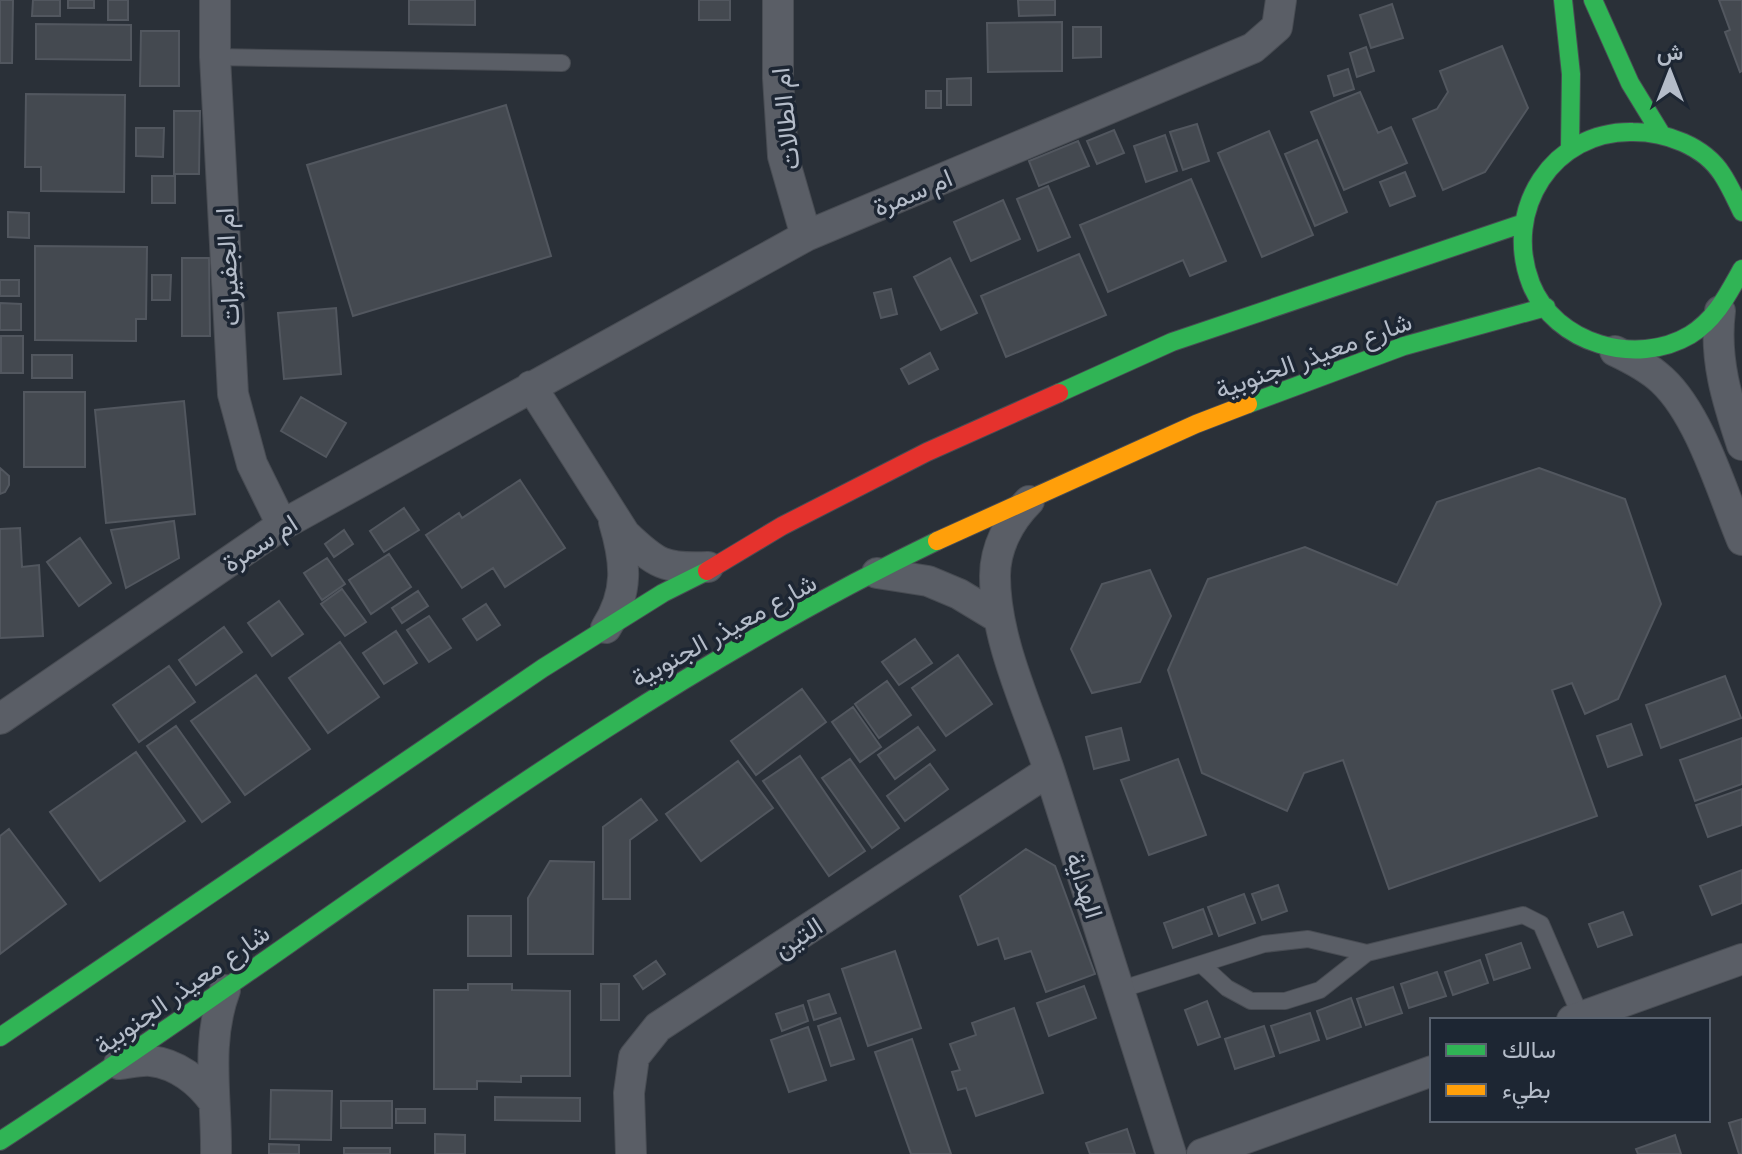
<svg xmlns="http://www.w3.org/2000/svg" width="1742" height="1154" font-family="'Exo 2',Vazirmatn,sans-serif">
<style>
.building{fill:#444950;stroke:#52575f;stroke-width:2}
.lines{fill:none;stroke-linecap:round;stroke-linejoin:round}
.lane-casing{stroke:#484c53;stroke-width:18}
.street-casing{stroke:#484c53;stroke-width:32}
.fast-casing{stroke:#484c53;stroke-width:20}
.slow-casing{stroke:#484c53;stroke-width:20}
.jam-casing{stroke:#484c53;stroke-width:20}
.lane{stroke:#5a5e66;stroke-width:16}
.street{stroke:#5a5e66;stroke-width:30}
.fast{stroke:#30b455;stroke-width:18}
.slow{stroke:#ff9f0a;stroke-width:18}
.jam{stroke:#e5322d;stroke-width:18}
.labels{text-anchor:middle;dominant-baseline:central;stroke-width:7;stroke-linejoin:round;paint-order:stroke}
.street-label{font-size:26px;fill:#b4bcc9;stroke:#1d2633}
</style>
<rect width="100%" height="100%" fill="#2a3038"/>
<!-- building -->
<path class="building" d="M0,0h13l-1,63h-12z
M33,0h27v16h-28z
M68,0h26v8h-26z
M108,0h20v20h-20z
M409,0h66v25l-66,-1z
M699,0h31v20h-31z
M1018,0h37v15l-36,1z
M1719,0h23v71l-2,1 -15,-40 5,-2z
M1392,4l11,34 -32,10 -11,-33z
M1062,22v49l-74,1 -1,-49z
M36,24l95,1v35l-95,-1z
M1073,27h28v30l-28,1z
M141,31h38v55h-39z
M1502,46l26,62 -43,64 -42,18 -30,-71 24,-10 11,-17 -8,-21z
M1366,47l8,24 -17,6 -7,-24z
M1348,69l6,20 -20,7 -6,-20z
M971,78v27h-24v-26z
M926,91h15v17h-15z
M1360,92l18,41 13,-6 16,36 -63,27 -33,-78z
M26,94l99,1 -1,97 -83,-1v-24h-16z
M506,105l45,151 -198,60 -46,-151z
M174,111h26l-1,63h-25z
M1197,124l12,37 -26,9 -13,-38z
M136,128h28l-1,29 -27,-1z
M1114,130l10,23 -27,11 -10,-23z
M1269,131l44,104 -51,22 -44,-104z
M1165,135l12,36 -31,11 -12,-36z
M1317,140l30,72 -32,14 -30,-72z
M1078,141l11,25 -50,20 -10,-25z
M1405,172l10,24 -25,10 -10,-24z
M152,176h23v27h-23z
M1191,179l35,82 -36,15 -7,-16 -75,32 -28,-67z
M1048,186l22,51 -32,14 -21,-52z
M1003,200l17,39 -49,22 -17,-39z
M8,212l21,1v25l-21,-1z
M35,246l112,1 -1,72h-10v22l-101,-1z
M1079,254l27,61 -100,42 -25,-61z
M182,258h27l1,78h-28z
M950,258l27,55 -36,17 -27,-53z
M152,275h19l-1,25h-18z
M0,280h19v16h-19z
M891,289l6,25 -16,4 -7,-25z
M0,303l21,1v26h-21z
M336,308l5,66 -57,5 -6,-66z
M1,336h22v37h-22z
M930,353l8,16 -29,15 -8,-15z
M32,355h40v23h-40z
M24,392h61v75h-61z
M301,397l45,26 -20,34 -45,-26z
M184,401l11,113 -89,9 -11,-113z
M0,468l9,8v9l-4,7 -5,2z
M1539,468l86,31 36,105 -43,95 -33,15 -13,-31 -20,7 45,126 -208,73 -46,-129 -39,13 -17,38 -85,-38 -34,-103 40,-91 97,-32 92,38 40,-83z
M520,480l45,68 -60,39 -12,-19 -31,20 -36,-53 33,-22 3,5z
M404,508l15,22 -35,22 -14,-21z
M174,521l5,37 -53,30 -15,-58z
M20,528l2,39 17,-2 4,71 -43,2v-109z
M344,530l9,14 -19,13 -9,-13z
M80,538l31,45 -32,23 -32,-44z
M389,554l22,33 -40,27 -22,-34z
M327,558l18,26 -23,16 -18,-27z
M1150,570l21,46 -31,66 -48,11 -21,-44 31,-65z
M342,589l24,33 -21,14 -24,-32z
M418,591l10,15 -26,17 -10,-15z
M279,601l24,33 -31,22 -24,-33z
M486,604l14,21 -23,15 -14,-21z
M429,616l22,32 -22,14 -22,-32z
M224,627l18,25 -46,33 -17,-25z
M396,631l21,32 -33,21 -21,-31z
M915,639l17,24 -33,22 -17,-23z
M340,642l39,55 -51,36 -39,-55z
M958,655l34,49 -46,32 -34,-48z
M169,666l26,36 -56,40 -26,-37z
M256,675l54,74 -65,46 -54,-74z
M1725,676l16,42 -80,30 -15,-43z
M887,681l24,34 -32,23 -24,-34z
M802,689l24,33 -70,53 -25,-34z
M853,707l28,40 -21,15 -28,-40z
M1631,724l11,31 -34,12 -11,-31z
M176,726l54,76 -28,20 -55,-76z
M918,727l17,23 -40,29 -17,-24z
M1121,728l8,32 -35,9 -8,-32z
M1742,738v46l-47,17 -15,-41z
M136,752l49,69 -85,60 -50,-69z
M800,756l65,95 -36,25 -66,-95z
M850,759l49,69 -27,20 -50,-70z
M1178,759l28,76 -57,20 -28,-75z
M738,761l35,47 -72,53 -35,-47z
M930,764l18,25 -43,32 -18,-25z
M1742,789v36l-34,12 -12,-32z
M641,799l16,21 -27,20v59h-27v-72z
M9,829l57,75 -66,50v-118z
M1026,849l29,17 40,108 -49,18 -15,-41 -26,8 -7,-21 -20,7 -18,-49z
M550,861l44,1 -1,92h-65v-56z
M1742,870v33l-30,12 -12,-29z
M1278,885l9,26 -25,9 -10,-26z
M1244,894l11,29 -36,13 -11,-29z
M1203,909l9,25 -39,14 -9,-25z
M1623,912l9,23 -34,12 -9,-23z
M468,916h43v40h-43z
M1521,943l9,25 -36,12 -8,-25z
M895,951l26,77 -53,18 -26,-77z
M1480,960l8,23 -35,12 -8,-23z
M656,961l9,13 -22,15 -9,-13z
M1437,972l9,24 -37,12 -8,-24z
M468,984h44v6l58,1v85h-49v6l-44,-1v8h-43v-99h34z
M601,984h18v36h-18z
M1084,986l12,32 -47,18 -12,-33z
M1393,987l9,26 -36,12 -9,-26z
M829,994l7,19 -22,7 -6,-19z
M1351,998l10,29 -34,12 -10,-28z
M1207,1001l13,36 -22,8 -13,-35z
M803,1005l5,16 -26,10 -6,-17z
M1014,1008l29,85 -67,23 -10,-28 -8,2 -6,-18 8,-2 -10,-26 26,-9 -4,-12z
M1310,1013l9,27 -39,13 -9,-27z
M840,1018l14,41 -23,7 -13,-40z
M1264,1026l10,30 -39,13 -10,-30z
M808,1027l18,53 -37,12 -18,-52z
M912,1039l39,115h-40l-36,-102z
M271,1090l61,1 -1,49 -61,-1z
M495,1097l85,1v23l-85,-1z
M341,1101h51v27h-51z
M396,1109h29v14h-29z
M1742,1119v35h-3l-10,-31z
M1127,1129l8,25h-45l-4,-11z
M435,1134l30,1v19h-30z
M1675,1135l6,19h-43l-2,-5z
M269,1144l30,1v9h-30z
M344,1148h46v6h-46z"/>
<g class="lines">
<!-- lane casing -->
<g class="lane-casing">
<path id="lane" d="M215,57l347,6
M1201,964l26,24 24,13h34l35,-11 47,-37
M1119,990l145,-46 44,-5 59,14 156,-38 18,9 40,93"/>
</g>
<!-- street casing -->
<g class="street-casing">
<path id="street" d="M215,0v57l18,337 19,70 30,61
M778,0v78l5,78 23,80
M1720,311c-6,48 7,89 22,134
M1615,351c17,8 33,16 47,29 38,35 60,112 80,160
M531,386l94,148c31,30 39,35 83,33
M1029,501c-20,20 -34,47 -34,75 0,66 35,135 55,197 41,127 81,254 121,381
M877,573l51,8 31,13 38,23
M606,628c23,-36 20,-66 8,-106
M0,719l282,-194 524,-289 447,-188 24,-21 4,-27
M1572,1020l170,-61
M119,1064c10,-1 22,-4 32,-3 26,3 48,20 63,41
M216,1154c1,-55 -11,-111 9,-164
M631,1154l-2,-61 5,-36 24,-30 391,-256
M1202,1154l230,-83"/>
</g>
<!-- fast casing -->
<g class="fast-casing">
<path id="fast" d="M1563,0l8,74 -1,74
M1593,0l37,83 30,49
M1742,212c-6,-12 -12,-26 -20,-38 -18,-28 -56,-42 -89,-42 -80,-2 -131,78 -102,152 24,60 105,83 159,51 26,-16 38,-41 52,-66
M1059,393l113,-51 352,-119
M1248,404l156,-58 142,-39
M0,1037l543,-369 120,-75 44,-22
M0,1141c311,-202 601,-438 937,-600"/>
</g>
<!-- slow casing -->
<g class="slow-casing">
<path id="slow" d="M937,541l259,-117 52,-20"/>
</g>
<!-- jam casing -->
<g class="jam-casing">
<path id="jam" d="M707,571l75,-45 145,-74 132,-59"/>
</g>
<!-- lane -->
<use href="#lane" class="lane"/>
<!-- street -->
<use href="#street" class="street"/>
<!-- fast -->
<use href="#fast" class="fast"/>
<!-- slow -->
<use href="#slow" class="slow"/>
<!-- jam -->
<use href="#jam" class="jam"/>
</g>
<g class="labels">
<!-- street labels -->
<g class="street-label">
<text transform="translate(784 119) rotate(-96)">ام الطالات</text>
<text transform="translate(912 191) rotate(-23)">ام سمرة</text>
<text transform="translate(226 267) rotate(-93)">ام الجفيرات</text>
<text transform="translate(1313 354) rotate(-20)">شارع معيذر الجنوبية</text>
<text transform="translate(259 542) rotate(-33)">ام سمرة</text>
<text transform="translate(723 629) rotate(-29)">شارع معيذر الجنوبية</text>
<text transform="translate(1086 885) rotate(72)">الهداية</text>
<text transform="translate(797 936) rotate(-33)">التين</text>
<text transform="translate(181 988) rotate(-35)">شارع معيذر الجنوبية</text>
</g>
</g>
<!-- legend -->
<rect x="1430" y="1018" width="280" height="104" fill="#1d2633" stroke="#59626f" stroke-width="2"/>
<rect x="1446" y="1044" width="40" height="12" fill="#30b455" stroke="#59626f" stroke-width="2"/>
<text x="1502" y="1058" font-size="24" fill="#b4bcc9">سالك</text>
<rect x="1446" y="1084" width="40" height="12" fill="#ff9f0a" stroke="#59626f" stroke-width="2"/>
<text x="1502" y="1098" font-size="24" fill="#b4bcc9">بطيء</text>
<!-- north arrow -->
<g transform="translate(1670 72)" stroke="#1d2633" stroke-width="6" paint-order="stroke">
<path d="M0-6L14 30L0 20L-14 30Z" fill="#b4bcc9"/>
<text y="-12" font-size="22" font-weight="bold" text-anchor="middle" fill="#b4bcc9">ش</text>
</g>
</svg>
